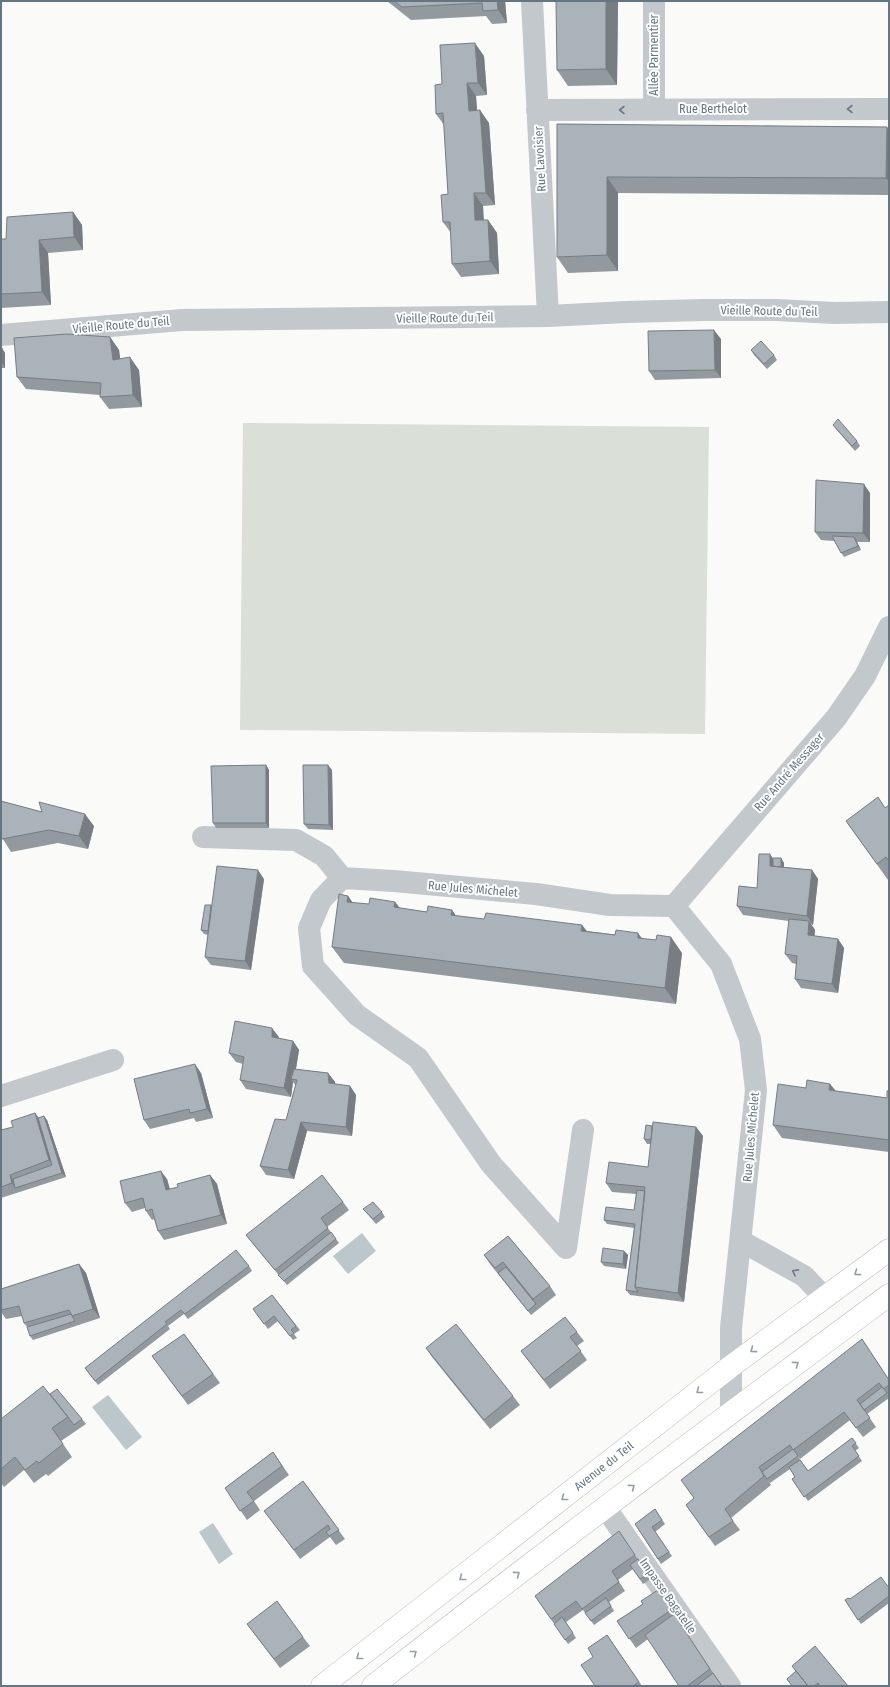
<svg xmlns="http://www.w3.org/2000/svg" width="890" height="1687" font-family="'Fira Sans Condensed',sans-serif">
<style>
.green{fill:#dadfd7}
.water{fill:#bbc7cb}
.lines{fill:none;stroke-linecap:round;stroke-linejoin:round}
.primary-casing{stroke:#b5babe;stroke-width:23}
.minor{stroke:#c3c8cc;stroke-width:22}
.primary{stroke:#fff;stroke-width:22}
.wall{fill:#929a9f}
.shaded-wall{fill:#777d82}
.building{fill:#aab3b9;stroke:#777d82}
.oneway{stroke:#6a7a87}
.oneway2{stroke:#939fa8}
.labels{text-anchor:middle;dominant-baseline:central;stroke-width:4;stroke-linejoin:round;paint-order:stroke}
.street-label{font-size:12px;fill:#657683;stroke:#fff}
</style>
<rect width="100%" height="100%" fill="#fafaf8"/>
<!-- green -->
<path class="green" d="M243,423l466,4 -4,307 -465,-4z"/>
<!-- water -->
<path class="water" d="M362,1233l14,18 -28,23 -15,-18z
M108,1395l34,42 -16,13 -34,-43z
M213,1523l20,31 -14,10 -20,-32z"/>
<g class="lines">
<!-- primary casing -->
<g class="primary-casing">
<path id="primary" d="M322,1686l408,-319 159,-117
M373,1686c170,-133 342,-262 516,-391"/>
</g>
<!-- minor -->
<path class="minor" d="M532,1l16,315
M654,1v109
M537,110l352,-1
M1,335l181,-15 366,-4 78,-4 77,-2h73l59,3 54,-1
M203,837l93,3 28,16 18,22
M674,906l47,58 29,75 6,51 -25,238v84
M674,906l162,-188 29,-42 24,-49
M1,1096l112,-36
M583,1130l-17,118 -75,-84 -73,-106 -61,-43 -44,-49 -4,-38 12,-28 21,-22 52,3 142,13 74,11 64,1
M741,1241l63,35 20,21
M605,1507l125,179"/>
<!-- primary -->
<use href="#primary" class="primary"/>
</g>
<!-- wall -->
<path class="wall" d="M387,1h118l2,22 -15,1 -6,-8 -75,4z
M618,1l-1,84 -49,1 -11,-16z
M484,56l3,39 -11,1 1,15 12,12 6,82 -12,1 1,14h4l9,13 2,41 -38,3 -9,-13 -1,-31 -8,-11 5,-28 -4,-69 -8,-11 6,-30z
M557,124l330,3 2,4v64l-271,-2v78l-50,2 -11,-16z
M73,212l9,13 1,25 -35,3 3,52 -50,3v-69h5z
M110,337l9,13 1,9 19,11 3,37 -33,2 -9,-12v-2l-74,-6 -9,-12z
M721,339v39l-66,2 -6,-9z
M1,348l4,5v15h-4z
M751,350l23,5 3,5 -10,9 -13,-14z
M833,425l24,16 3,5 -5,5 -19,-22z
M870,493v49h-13l4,8 -17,7 -10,-16 -13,-1 -6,-8z
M266,765l3,5v58h-53l-3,-5z
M332,770l1,60 -25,-1 -4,-5z
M1,801l93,25 -6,23 -30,-6 -47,9 -10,-16z
M889,805v74l-1,1 -42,-59 39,-13z
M773,858h8l3,5v4l28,3 6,9 -5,46 -2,-1 4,6 -1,6 24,3 6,9 -6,45 -37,-5 -6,-9 1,-15 -4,-1 -7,-9 4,-33 -46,-6 -6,-9 20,-18z
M264,879l-13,91 -40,-5 -6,-8 3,-22 -4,-1 -3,-4 10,-25z
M348,896l5,7 16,1 26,-2 5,6 27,4 25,-2 4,6 28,3 98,6 5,6 55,7 40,15 -6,51 -332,-41 -12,-16z
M279,1037l-1,1 15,3 6,9 -3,19 32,4 7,9v2l15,2 6,9 -4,41 -45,-5 -13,48 -28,-4 -6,-9 26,-46 10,-34 -3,-4 -2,15 -45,-8 -6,-9 3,-16 -7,-2 -7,-9z
M201,1073l12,45 -17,4 -2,-4 -44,11 -6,-9z
M830,1084l6,7 51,7 2,-7v61l-107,-14 -9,-13 33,-37z
M35,1113l3,5 9,2 19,57 -65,21v-68l12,-3z
M652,1126l44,1 7,9 -19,166 -54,-7 -4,-5 8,-62 -27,-4 -3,-4 30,-10 2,-16 -24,-2 -6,-9 42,-16 3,-23h-4l-3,-5z
M210,1175l7,9 10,40 -63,16 -6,-9 -4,-12 -2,1 -6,-9 -1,-3 -13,4 -7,-9 42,-24 3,10 8,-2z
M343,1202l6,8 -22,17 12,16 -52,42 -34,-41 -7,-9z
M363,1209l19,3 3,5 -9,7z
M508,1236l42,50 6,9 -25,20 -41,-51 -6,-9z
M624,1251l4,4 -2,14 -22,-3 -3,-4z
M79,1264l7,9 14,45 -67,22 -3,-4 -3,-9 -3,-4 -2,-7 -16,3 -5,-7v-23z
M249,1266l3,5 -64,48 -4,-5 -16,12 2,3 -72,56 -13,-17z
M272,1295l28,35 -6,4 3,4 -4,2 -15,-19 -10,8 -15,-20z
M577,1332l7,9 -7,5 10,14 -37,29 -29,-38z
M184,1334l36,49 -32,22 -36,-49z
M862,1339l27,41v18l-22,16 9,13 -13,10 -13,-17 -50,39 -4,-5 12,17 44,-33 7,10 -4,3 7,10 -54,40 -16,-22 3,-2 -5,-8 -20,14 -2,-3 3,5 -40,33 9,12 -25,16 -29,-41 8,-7z
M426,1348l87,48 7,9 -30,24 -58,-72z
M50,1394l32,25 4,5 -25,17 11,16 -24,19 -2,-2 -12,9 -10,-13 -20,17 -3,-4v-64z
M273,1452l16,23 -35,26 6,9 -13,10 -22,-32z
M303,1481l42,58 -9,6 -6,-8 -30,22 -29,-40z
M655,1509l10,15 -10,8 17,24 -11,8 -26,-40z
M619,1531l32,48 -8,5 -10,-15 -15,11 7,11 -16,11 5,9 -20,14 -11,-15 -17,12 10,16 -8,6 -33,-48z
M889,1588v15l-28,21 -16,-24 5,-1z
M658,1590l19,29 45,67h-43l-31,-47 -12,9 -19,-27 26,-17z
M247,1624l56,13 7,9 -30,22z
M607,1635l35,51h-47l-2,-29z
M792,1666l56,20h-56l-5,-7 9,-8z"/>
<!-- shaded-wall -->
<path class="shaded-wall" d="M497,1h8l2,22 -9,-13z
M606,1h12l-1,84 -11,-16z
M475,43l9,13 3,39 -9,-12z
M467,83l9,13 2,28 -9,-13z
M480,110l9,13 6,82 -9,-12z
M887,127l2,4v51l-3,-4z
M607,177l11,16v78l-11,-16z
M474,193l9,13 1,27 -9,-13z
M73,212l9,13 1,25 -9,-13z
M488,220l9,13 2,41 -9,-13z
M39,240l9,13 3,52 -9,-13z
M714,330l7,9v39l-6,-8z
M110,337l9,13 3,22 -9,-12z
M2,348l3,5v15l-3,-5z
M130,357l9,13 3,37 -9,-12z
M864,484l6,9v49l-7,-9z
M854,537l3,5 4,8 -3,-4z
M266,765l3,5v58l-3,-5z
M328,765l4,5 1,60 -4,-5z
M85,814l9,12 -6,23 -9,-13z
M770,854l6,9v7l-6,-4z
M781,858l3,5v12l-4,-4z
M258,870l6,9 -13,91 -6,-9z
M812,870l6,9 -5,46 -6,-9z
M348,896l11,16 -12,-10z
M395,902l12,16 -13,-11z
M452,910l11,16 -12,-11z
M809,921l6,9 -1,14 -6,-9z
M582,925l11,16 -12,-10z
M638,933l12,16 -12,-11z
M671,937l11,16 -6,51 -11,-16z
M838,939l6,9 -6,45 -6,-9z
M272,1028l7,9 -1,9 -6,-9z
M293,1041l6,9 -5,30 -3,-1 2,3 -2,15 -7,-9z
M195,1064l6,9 12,45 -6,-9z
M328,1073l7,9v10l-6,-9z
M830,1084l9,12 -10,-6z
M350,1086l6,9 -4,41 -6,-9z
M35,1113l7,9 14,47 -7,-9z
M44,1116l3,4 19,57 -4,-4z
M301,1122l6,9 -13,48 -6,-9z
M696,1127l7,9 -19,166 -6,-9z
M161,1171l6,8 5,20 -6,-9z
M10,1175l6,9 -1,4 -3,-5z
M210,1175l7,9 10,40 -6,-9z
M624,1251l4,4 -2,14 -3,-5z
M79,1264l7,9 14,45 -7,-9z"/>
<!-- building -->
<path class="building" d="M394,1h103l1,9 -15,1 -1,-8 -80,4z
M556,1h50v68l-49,1z
M475,43l3,40h-11l2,28 11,-1 6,83h-12l1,27h13l2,41 -38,3 -2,-42h-7l-2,-27 7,-1 -5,-81 -7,1 -1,-29 7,-1 -2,-39z
M557,124l330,3 -1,51 -279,-1v78l-50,2z
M73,212l1,25 -35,3 3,52 -41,2v-55h5l1,-22z
M714,330l1,40 -66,1 -1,-40z
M67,334l43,3 3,23 17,-3 3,38 -33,2 1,-14 -84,-6 -3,-39z
M761,341l13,14 -10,9 -13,-14z
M1,348h1v15h-1z
M838,419l19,22 -5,5 -19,-21z
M816,480l48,4 -1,49 -48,-1z
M832,536l22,1 4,9 -17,7z
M266,765v58h-53l-2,-57z
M303,765h25l1,60 -25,-1z
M878,797l7,11 4,-3v56l-3,-4 -9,7 -31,-43z
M1,801l41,11 -3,-10 46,12 -6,22 -30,-6 -47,9 -1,-4z
M759,854h11v12l42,4 -5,46 -70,-10 2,-20 18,2z
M773,858h8v9l-8,-1z
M217,866l41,4 -13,91 -40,-4z
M339,894l9,2 -1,6 22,2 1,-6 25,4 -1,5 33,5 1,-6 24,4 -1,5 33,4 2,-6 96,12 -1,6 34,4 1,-5 22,3v5l18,2 1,-5 14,2 -6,51 -333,-41z
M205,905h6l-3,26 -7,-1z
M789,919l20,2 -1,14 30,4 -6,45 -37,-5 2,-23 -12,-2z
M235,1021l37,7v9l21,4 -9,47 -44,-8 4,-23 -15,-4z
M195,1064l12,45 -17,4 -1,-4 -45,11 -10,-41z
M294,1069l34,4 1,10 21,3 -4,41 -45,-5 -13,48 -28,-4 15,-47 11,1 11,-40 -6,-1z
M807,1080l23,4 -1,6 58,8v-7h2v49l-116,-15 5,-41 28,4z
M35,1113l14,47 -39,15 2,8 -11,4v-57l12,-3 -2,-6z
M44,1116l18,57 -47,15 -2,-9 39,-14 -14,-47z
M653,1122l43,5 -18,166 -43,-6 10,-100 -39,-4 3,-21 39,5z
M646,1125l6,1 -1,14 -7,-1z
M161,1171l5,19 12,-3 -1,-3 33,-9 11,40 -63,16 -6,-22 -6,2 -3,-13 -18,5 -5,-22z
M322,1175l21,27 -22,16 7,10 -53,42 -29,-35z
M637,1190l8,1 -10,96 3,5 -12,-2 9,-66 -31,-4 2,-13 28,3z
M373,1202l9,10 -9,7 -10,-10z
M331,1232l5,7 -52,42 -6,-6z
M508,1236l42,50 -17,13 -30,-37 -8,6 -11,-13z
M603,1248l21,3 -1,13 -22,-2z
M236,1250l13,16 -64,48 -4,-4 -16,12 2,2 -72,57 -10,-13z
M79,1264l14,45 -21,7 -3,-6 -45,13 -5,-17 -18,4v-21z
M506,1267l30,37 -8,7 -30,-38z
M272,1295l24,31 -5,4 3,3 -4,3 -16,-20 -10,8 -11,-15z
M71,1314l4,7 -45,15 -3,-9z
M565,1317l12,15 -7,5 11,14 -37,29 -23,-29z
M456,1324l57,72 -29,24 -58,-72z
M184,1334l29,40 -31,22 -30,-40z
M862,1339l27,41v5l-5,4 -5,-6 -22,17 13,18 -14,10 -12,-16 -51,38 -3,-5 -31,22 5,9 -39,33 8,12 -24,16 -23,-32 8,-7 -13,-18z
M43,1386l25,31 -16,11 11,16 -24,19 -2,-2 -12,9 -10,-13 -14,12v-50z
M882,1387l5,6 -23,17 -4,-6z
M57,1389l25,30 -8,6 -24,-31z
M852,1438l4,5 -4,3 7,10 -55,41 -12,-18 3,-2 -6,-10 11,-7 8,11z
M793,1449l5,7 -31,23 -5,-7z
M273,1452l9,14 -35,26 7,9 -14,10 -15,-23z
M303,1481l36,49 -10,6 -3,-4 4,-3 -2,-4 -34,25 -30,-39z
M655,1509l7,11 -10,7 17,25 -11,7 -23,-35z
M619,1531l16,24 -23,16 7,11 -37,27 -6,-8 -25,18 -16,-23z
M638,1559l10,15 -8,5 -10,-14z
M881,1577l8,11v8l-31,24 -13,-20 3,-2 2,1z
M658,1590l13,20 -42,29 -12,-18 26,-17 -2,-3z
M606,1598l5,8 -20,15 -6,-8z
M277,1601l26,36 -29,22 -27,-35z
M674,1614l36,55 -23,17h-8l-34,-51z
M562,1617l11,16 -8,7 -11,-16z
M607,1635l32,47 -6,4h-38l-14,-21 12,-8 -5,-9z
M815,1646l33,40h-28l-2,-3 -4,3h-6l-16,-20z
M796,1671l12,15h-16l-5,-7z
M713,1673l9,13h-26z"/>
<!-- one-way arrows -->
<defs><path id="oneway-chevron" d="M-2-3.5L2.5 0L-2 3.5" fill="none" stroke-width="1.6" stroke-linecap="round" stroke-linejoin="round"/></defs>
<g class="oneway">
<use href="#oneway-chevron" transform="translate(850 109) rotate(180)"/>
<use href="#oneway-chevron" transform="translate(622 110) rotate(180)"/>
<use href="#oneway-chevron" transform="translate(795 1272) rotate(-152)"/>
</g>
<g class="oneway2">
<use href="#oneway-chevron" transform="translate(857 1273) rotate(144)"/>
<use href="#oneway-chevron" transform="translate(753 1350) rotate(143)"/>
<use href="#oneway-chevron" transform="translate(796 1364) rotate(-36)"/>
<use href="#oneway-chevron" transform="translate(699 1391) rotate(142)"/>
<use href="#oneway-chevron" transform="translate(632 1487) rotate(-37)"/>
<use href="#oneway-chevron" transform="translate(564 1498) rotate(142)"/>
<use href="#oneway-chevron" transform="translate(517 1574) rotate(-37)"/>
<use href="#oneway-chevron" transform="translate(462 1578) rotate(142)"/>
<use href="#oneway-chevron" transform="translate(414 1653) rotate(-38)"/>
<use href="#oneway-chevron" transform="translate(359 1657) rotate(142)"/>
</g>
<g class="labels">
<!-- street labels -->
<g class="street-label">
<text transform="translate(654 55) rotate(-90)">Allée Parmentier</text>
<text x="713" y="109">Rue Berthelot</text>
<text transform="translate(540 159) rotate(-93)">Rue Lavoisier</text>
<text transform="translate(769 311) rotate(1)">Vieille Route du Teil</text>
<text transform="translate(445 318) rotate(-1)">Vieille Route du Teil</text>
<text transform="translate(121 325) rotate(-5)">Vieille Route du Teil</text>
<text transform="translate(789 772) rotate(-49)">Rue André Messager</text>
<text transform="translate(473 889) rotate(5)">Rue Jules Michelet</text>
<text transform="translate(751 1137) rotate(-85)">Rue Jules Michelet</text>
<text transform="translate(604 1466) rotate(-38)">Avenue du Teil</text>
<text transform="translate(668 1596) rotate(55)">Impasse Bagatelle</text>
</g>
</g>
<!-- border -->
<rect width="890" height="1687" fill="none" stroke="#657683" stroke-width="4"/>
</svg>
